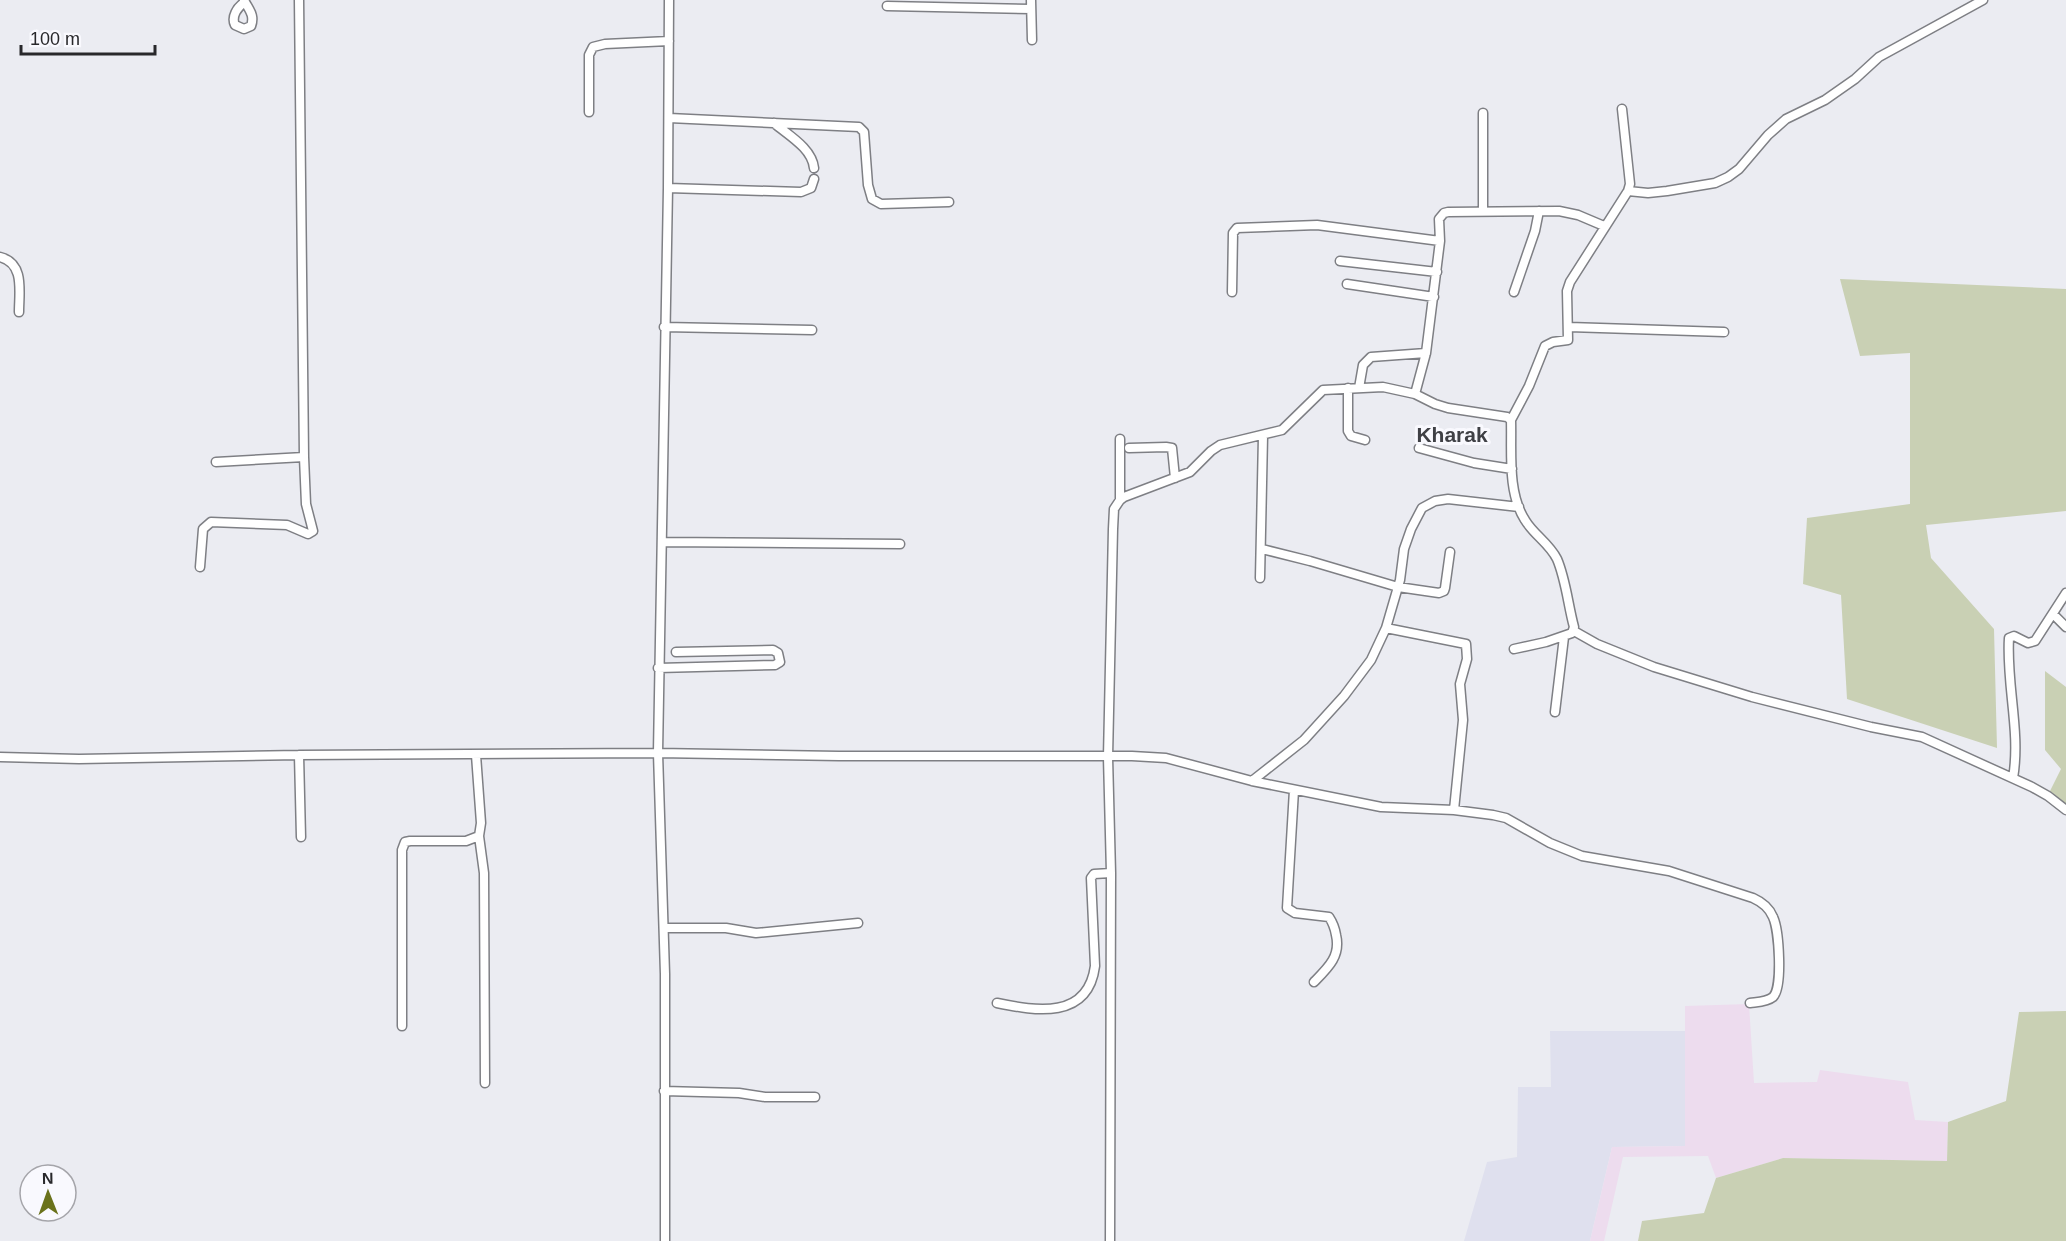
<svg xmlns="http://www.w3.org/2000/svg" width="2066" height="1241" font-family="Arial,sans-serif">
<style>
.built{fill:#dfe0ee}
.industrial{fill:#eddcee}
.green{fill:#c9d0b4}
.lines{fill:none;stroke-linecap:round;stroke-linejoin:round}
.street-casing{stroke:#7e7f84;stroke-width:11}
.street{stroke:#fff;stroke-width:8}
.labels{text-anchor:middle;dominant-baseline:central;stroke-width:6;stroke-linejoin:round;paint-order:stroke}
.neighbourhood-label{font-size:21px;font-weight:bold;fill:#3f4045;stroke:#f9f9fe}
</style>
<rect width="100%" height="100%" fill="#ebecf2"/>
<!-- built -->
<path class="built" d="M1550,1031h135v115l-73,1 -22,94h-126l23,-79 30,-5 1,-70h33z"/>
<!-- industrial -->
<path class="industrial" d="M1749,1004l5,79 63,-1 3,-12 88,12 7,38 33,2 -1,39 -164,-3 -67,20 -8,-22 -85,1 -19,84h-14l22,-94 73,-1v-140z"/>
<!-- green -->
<path class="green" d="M1840,279l226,10v222l-140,14 5,33 63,71 3,119 -150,-49 -6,-104 -38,-11 4,-66 103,-14v-151l-50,3z
M2045,671l21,16v117l-16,-13 11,-22 -16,-19z
M2066,1011v230h-428l4,-20 62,-8 12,-35 67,-20 164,3 1,-39 58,-21 13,-89z"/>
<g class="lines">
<!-- street casing -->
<g class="street-casing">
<path id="street" d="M244,0c5,10 11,15 7,26l-7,3 -9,-4c-4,-8 2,-18 10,-23
M1031,0l1,40
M887,6l144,3
M589,112v-57l4,-8 12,-3 64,-3
M1483,113v98
M669,118l190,9 5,5 4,53 4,14 9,5 68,-2
M774,123c14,12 38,25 40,45
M668,188l133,4 10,-4 3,-9
M1628,191l20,2 19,-2 48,-8 13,-6 11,-8 29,-34 18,-16 39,-19 30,-21 24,-22 104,-57
M1440,241l-1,-22 5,-6 4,-1 111,-1 19,4 26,11
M0,257c25,6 19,35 19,55
M1340,261l97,11
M1347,284l87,13
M1232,292l1,-59 4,-5 80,-3 123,16 -14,112 -11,41
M1514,292l21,-61 4,-20
M664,327l148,3
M1569,327l155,5
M1348,388v43l3,5 14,4
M1359,388l4,-23 8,-8 55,-4
M1511,420l18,-34 16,-40 8,-4 15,-2 -1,-49 3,-9 58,-91 2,-7 -8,-75
M1129,448l37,-1 6,1 3,30
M1419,448l55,15 38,6
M216,462l88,-5
M1120,500v-61
M662,542l238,2
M1262,549l48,12 88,26 41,6 5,-2 1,-3 5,-36
M200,567l3,-38 8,-7 76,3 21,9 5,-3 -7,-27 -2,-47 -5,-457
M1260,578l3,-142
M2053,614l13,13
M1386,628l80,16 1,15 -7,25 3,36 -9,90
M1574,631l23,13 57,23 98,30 119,30 51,10 110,50 16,9 18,14
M658,668l117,-3 5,-3 -2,-9 -5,-3 -97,2
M1555,712l9,-75
M299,755l2,82
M0,757l79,2 220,-4 359,-2 181,3h293l34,2 86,23 129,26 73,3 39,5 13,3 44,25 32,13 87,15 84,27c9,4 16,9 20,19 6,13 10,70 0,80 -6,5 -16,5 -23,6
M2013,778c8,-46 -7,-94 -4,-140l5,-2 14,7 7,-2 31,-48
M1252,781l52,-41 40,-44 27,-36 15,-32 14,-48 4,-31 7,-20 11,-21 13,-7 13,-2 71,8
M1294,790l-7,118 8,5 34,4c4,6 6,12 7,18 5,21 -8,33 -22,47
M479,836l5,37 1,210
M664,928h62l30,5 102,-10
M997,1003c39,8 91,17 98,-37l-4,-88 3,-4 17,-1
M402,1026v-176l3,-8 5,-1h56l13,-5 2,-13 -5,-68
M664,1091l75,2 26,4h50
M665,1241v-267l-7,-221 10,-565 1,-188
M1110,1241l1,-368 -3,-116 5,-228 1,-20 6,-9 4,-3 66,-25 21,-21 9,-6 62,-15 41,-40 60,-3 32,7 20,10 13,4 59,9 4,3c1,31 -4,72 14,100 9,15 24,23 32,39 9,21 11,46 17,68l-2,6 -26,9 -32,7"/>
</g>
<!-- street -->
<use href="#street" class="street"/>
</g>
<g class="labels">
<!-- neighbourhood labels -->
<g class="neighbourhood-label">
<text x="1452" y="434">Kharak</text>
</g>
</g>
<!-- north arrow -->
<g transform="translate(48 1193) rotate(359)"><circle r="28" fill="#f9f9fe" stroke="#a5a5aa" stroke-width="1.5"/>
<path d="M0-4.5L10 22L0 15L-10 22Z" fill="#6a721b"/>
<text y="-9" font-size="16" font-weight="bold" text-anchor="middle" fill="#28282b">N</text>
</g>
<!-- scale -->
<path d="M21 45v9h134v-9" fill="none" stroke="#28282b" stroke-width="3"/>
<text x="30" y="45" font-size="18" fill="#28282b" stroke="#f9f9fe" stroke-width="4.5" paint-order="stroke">100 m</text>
</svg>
